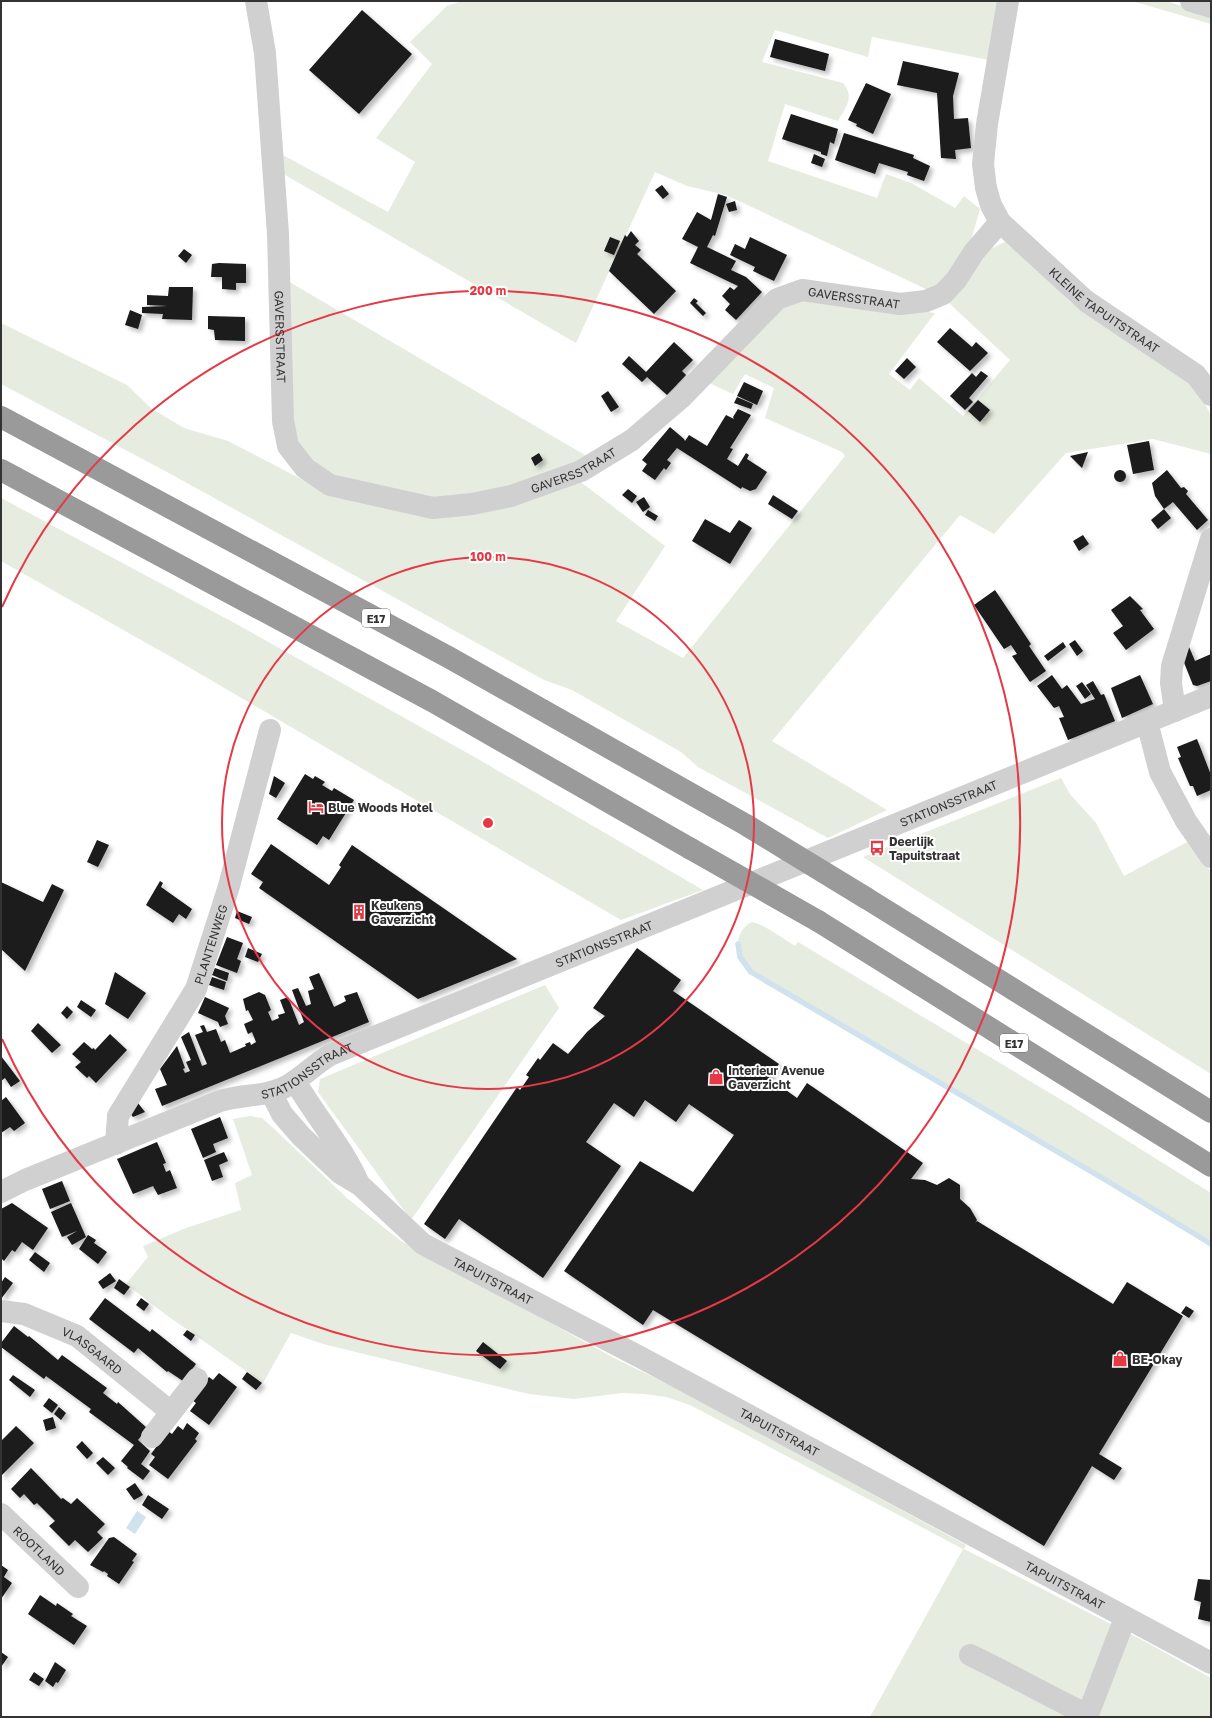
<svg xmlns="http://www.w3.org/2000/svg" width="1212" height="1718" font-family="'Golos Text',sans-serif">
<style>
.green{fill:#e6ecdf}
.water{fill:#cfe2ee}
.lines{fill:none;stroke-linecap:round;stroke-linejoin:round}
.stream{stroke:#cfe2ee;stroke-width:5.5}
.building{fill:#1a1a1a;filter:url(#shadow)}
.minor{stroke:#d0d0d0;stroke-width:22}
.highway{stroke:#9a9a9a;stroke-width:22}
.highway-bridge{stroke:#9a9a9a;stroke-width:22}
.ring{fill:none;stroke:#e63946;stroke-width:2}
.labels{text-anchor:middle;dominant-baseline:central;stroke-width:4;stroke-linejoin:round;paint-order:stroke}
.shield{fill:#fff;stroke:#707070;stroke-width:1}
.shield-label{font-size:11px;font-weight:bold;fill:#333}
.street-label{font-size:12px;fill:#333;stroke:#fff}
.poi-label{font-size:12px;font-weight:bold;fill:#333;stroke:#fff;text-anchor:start}
.centre{fill:#e63946;stroke:#fff;stroke-width:2}
.ring-label{font-size:12px;text-anchor:middle;font-weight:bold;fill:#e63946;stroke:#fff;stroke-width:4;stroke-linejoin:round;paint-order:stroke}
</style>
<defs>
<filter id="shadow"><feDropShadow dx="3.5" dy="3.5" stdDeviation="2" flood-color="#0004"/></filter>
</defs>
<rect width="100%" height="100%" fill="#fff"/>
<!-- green -->
<path class="green" d="M462,1h538l-11,59 -117,-23 -4,20 -93,-27 -13,32 81,21c12,15 3,23 -5,38l-53,-17 -17,57 109,37 9,-24 25,9 44,25 9,-12 16,13 -11,38 -33,42h-10l-200,-94 -39,-9 -32,-14 -79,171 -296,-171 1,-18 107,58 27,-50 -39,-24 56,-74 -22,-22 37,-36z
M1132,1h34l45,14v9z
M1006,241l20,14 44,47 110,71 19,18 12,25v38l-58,-15 -87,14 -72,81 -34,-19 -188,226 115,69 -59,28 -130,-71 -17,-15 -109,-62 -28,-10 -377,-208 -166,-88v-61l126,62 25,24 32,19 44,13 108,56 79,14 163,-31 87,66 -49,75 67,37 162,-202 -3,-4 -77,-34 9,-30 -29,-14 -12,20 -26,-12 83,-82 46,-1 99,14 -46,61 21,16 9,-12 44,38 47,-56 -61,-57 40,-53z
M286,280l304,178 -51,23 -92,21 -80,-14 -53,-20 -20,-34z
M1,498l228,122 249,139 225,131 -82,30 -448,-262 -172,-97z
M1061,778l9,16 26,29 28,53 65,-35 22,31v202l-348,-217z
M752,922c12,2 31,17 43,24l3,-4 272,163 141,88v51l-102,-62 -358,-210c-3,-4 -9,-10 -11,-15 -5,-14 -1,-29 12,-35z
M545,985l14,23 -148,212 -93,-128 2,-13z
M250,1116l12,2 9,8 77,73 53,42 215,118 66,32 284,154 -2,4 180,92 67,37v39h-341l93,-168 -273,-144 -24,-8 -22,-3 -22,-1 -48,6 -45,-5 -206,-50 -32,-11 -28,50 -98,-69 -39,-30 22,-27 -5,-11 43,-18 55,-18 -6,-27 17,-8 -19,-56z"/>
<!-- water -->
<path class="water" d="M137,1511l9,6 -11,17 -9,-6z"/>
<g class="lines">
<!-- stream -->
<path class="stream" d="M738,944l2,13 11,15 358,210 102,62"/>
</g>
<!-- building -->
<path class="building" d="M362,10l50,44 -53,60 -50,-44z
M775,39l54,15 -4,17 -55,-14z
M903,61l56,12 -6,23 1,23 14,-1 3,30 -16,2 1,9 -15,-1 -4,-65 -40,-8z
M866,83l25,11 -18,40 -17,-8 1,-2 -9,-4z
M791,114l47,15 -4,15 -4,-2 -3,14 -6,-2v-2l-39,-13z
M844,133l70,22 -1,3 17,8 -6,15 -17,-6 1,-3 -29,-9 -4,11 -40,-14z
M814,154l11,5 -3,8 -11,-4z
M662,185l7,9 -6,5 -8,-9z
M718,194l9,3 -12,39 -2,-1 -6,12 29,14 -5,9 15,7 16,15 -26,28 -11,-10 5,-6 -8,-8 8,-9 4,3 4,-4 -48,-23 8,-16 -16,-8 15,-27 14,8z
M735,201l2,9 -8,2 -3,-8z
M631,231l8,10 -4,4 6,5 -4,4 39,37 -22,23 -45,-43 16,-36 2,2z
M610,237l10,4 -6,14 -10,-4z
M750,237l37,18 -13,26 -21,-10 2,-4 -25,-12 5,-11 10,5z
M184,249l8,6 -6,8 -8,-7z
M219,263l27,1v19h-10v7l-14,-1v-12h-11l1,-13z
M169,287h24l-1,33 -30,-1 1,-5 -21,-1v-6l26,-1 -21,-1v-10l21,1z
M694,298l4,3 -2,2 10,10 -3,3 -13,-13z
M130,310l12,5 -4,14 -13,-4z
M208,316l37,1v24l-30,-1 -1,-10 -6,-1z
M950,328l22,19 4,-5 12,11 -18,18 -33,-29z
M674,342l19,18 -11,11 4,4 -19,20 -20,-18 -5,5 -20,-18 7,-8 17,16z
M907,358l9,9 -12,12 -9,-8z
M981,371l7,5 -19,22 4,4 -8,8 -15,-14 22,-23 4,4z
M744,382l19,9 -6,14 -20,-9z
M608,391l11,16 -8,5 -10,-16z
M737,397l16,7 -2,5 -17,-6z
M978,400l12,10 -10,12 -12,-11z
M738,409l13,6 -21,33 3,1 -6,10 11,7 8,-13 3,2 -2,4 20,13 -11,17 -6,2 -8,-4 -1,2 -64,-41 -10,12 4,3 -5,7 -2,-2 -9,12 -13,-9 5,-7 -5,-4 28,-33 14,12 1,2 4,-6 18,11 19,-31 8,4 -1,-2z
M1149,441l5,29 -21,4 -6,-29z
M1088,452l-6,16 -12,-12z
M539,453l4,7 -8,6 -4,-8z
M1114 476a6 6 0 1 1 12 0a6 6 0 1 1-12 0Z
M1167,470l14,18 3,-1 4,4 -2,3 22,26 -11,10 -24,-28 -9,7 -9,-13 -3,-13z
M628,489l9,7 -5,7 -10,-8z
M773,495l25,16 -6,8 -24,-15z
M644,497l6,10 -7,5 -7,-10z
M1164,509l7,9 -13,11 -7,-9z
M648,510l10,6 -3,5 -10,-6z
M705,519l25,14 9,-13 13,8 -22,36 -38,-23z
M1083,535l6,9 -10,7 -6,-10z
M995,590l36,54 -2,2 17,25 -16,11 -18,-26 5,-2 -6,-9 -7,4 -30,-44z
M1130,596l13,13 -3,1 14,19 -28,21 -13,-17 10,-7 -12,-16z
M1075,640l8,11 -6,5 -8,-12z
M1063,642l3,5 -18,14 -4,-5z
M1187,642l8,19 16,-7v27l-14,5 -4,-1 -10,-25z
M1052,675l10,14 5,-4 14,19 14,-5 -9,-14 7,-4 8,14 3,-1 11,27 -47,19 -9,-22 5,-1 -5,-11 -5,2 -17,-22z
M1140,675l13,29 -31,14 -11,-30z
M1082,682l9,12 -6,5 -9,-13z
M1197,739l14,36v15l-14,6 -4,-10h-3l-12,-28 3,-1 -4,-10z
M305,774l8,5 2,-3 10,6 -3,3 10,6 2,-3 20,12 -25,40 -6,-4 -6,9 -40,-26z
M274,776l11,7 -9,15 -7,-4z
M97,840l12,5 -11,22 -11,-5z
M271,844l58,41 12,-18 -2,-2 13,-20 165,114 -99,40 -159,-111 4,-6 -12,-8z
M160,881l3,2 -2,4 31,22 -6,10 -7,-5 -6,9 -27,-18z
M1,882l42,20 9,-18 12,6 -39,81 -24,-22z
M237,911l15,6 -3,7 -14,-6z
M227,937l16,6 -6,16 4,2 -4,12 -21,-8z
M248,948l14,6 -4,8 -13,-5z
M637,948l44,32 -8,11 106,73 -10,14 28,20 10,-15 116,80 -12,16 14,1 12,5 12,-7 11,7v14l10,9 7,12 -2,3 2,-2 136,83 14,-22 56,34 -84,138 23,14 -8,12 -22,-14 -48,80 -391,-236 -10,15 -79,-54 76,-110 53,31 41,-57 -45,-31 -13,18 -31,-22 -11,17 -20,-14 -28,39 35,24 -78,112 -84,-59 -14,20 -21,-15 91,-134 2,-3 3,3 9,-13 -3,-2 12,-17 2,2 13,-17 15,11 19,-22 18,-16 -12,-8z
M215,968l14,5 -2,8 -15,-6z
M115,972l31,21 -18,26 -23,-15z
M319,973l15,34 12,-6 -2,-5 13,-4 12,30 -207,84 -7,-17 12,-4 -7,-16 17,-23 8,22 -2,1 2,4 5,-2 -4,-9 5,-2 -10,-23 8,-5 13,34 5,-2 -12,-29 8,-3 -3,-6 4,-1 3,7 9,-3 5,13 4,-2 5,13 16,-7 -1,-2 5,-2 1,3 5,-3 -4,-10 -4,2 -4,-10 9,-4 -5,-10 -2,1 -3,-12 16,-7 6,3 6,15 -3,2 4,9 7,-3 -1,-3 7,-2 -5,-13 8,-3 11,28 5,-3 -12,-32 6,-2 8,18 5,-2 -3,-13 6,-2 -5,-12z
M212,977l14,5 -2,8 -15,-5z
M205,997l24,11 -4,8 3,8 -8,3 -2,-5 -20,-9z
M81,1000l15,10 -5,7 -14,-10z
M67,1006l6,6 -6,7 -6,-6z
M38,1023l23,22 -9,8 -21,-22z
M110,1034l17,16 -31,33 -7,-7 -2,2 -12,-11 6,-5 -9,-8 12,-12 8,7 2,-1 1,2z
M1,1056l19,25 -9,6 -6,-9 -4,3z
M6,1097l19,26 -11,8 -4,-4 -9,6v-32z
M138,1103l7,9 -12,5 -4,-5z
M220,1117l8,21 -15,6 3,8 -13,6 -12,-29z
M157,1142l9,21 -3,1 3,8 4,-2 7,18 -19,7 -5,-9 -20,8 -16,-35z
M224,1152l4,9 -9,4 4,12 -11,4 -8,-21z
M62,1181l8,20 -20,8 -8,-20z
M12,1203l36,25 -15,22 -11,-8 -7,10 -3,-2 -8,11 -3,-3v-49z
M71,1203l15,34 -14,8 -5,-8 10,-6 -15,6 -11,-25z
M88,1235l8,5 -2,3 13,9 -9,12 -19,-15z
M35,1252l15,11 -6,9 -15,-12z
M110,1273l6,8 -13,8 -5,-7z
M5,1277l8,6 -12,16v-16z
M119,1279l11,8 -6,8 -10,-7z
M105,1298l45,34 2,-3 44,35 -13,17 -15,-10 -1,1 -29,-24 -4,5 -45,-34z
M141,1298l8,6 -5,7 -8,-6z
M1186,1306l8,5 -5,7 -8,-5z
M14,1326l14,11 1,-1 29,24 4,-5 45,33 -4,5 14,11 1,-2 29,26 -9,12 12,11 -9,13 9,7 -7,9 -16,-12 1,-1 -7,-6 13,-16 -45,-33 2,-3 -45,-33 -2,3 -43,-32v-4z
M187,1330l8,5 -4,6 -8,-6z
M483,1342l24,19 -7,8 -24,-18z
M247,1372l15,11 -6,7 -14,-11z
M219,1373l18,14 -28,38 -19,-14 6,-8 -4,-3 17,-23 4,3z
M13,1375l22,15 -5,7 -21,-17z
M49,1398l9,7 -6,8 -9,-7z
M59,1407l7,6 -5,7 -7,-6z
M53,1417l3,11 -10,3 -3,-11z
M187,1423l12,10 -4,6 2,2 -29,38 -19,-14 6,-8 -4,-3 17,-23 4,3 6,-8 5,4z
M16,1426l18,17 -33,33v-35z
M82,1441l11,12 -6,6 -11,-12z
M103,1457l12,11 -7,7 -12,-12z
M31,1468l30,31 2,-1 8,6 6,-6 28,26 -8,8 6,6 -15,14 -13,-12 -6,6 -20,-20 6,-5 -18,-18 -3,2 -10,-11 -4,4 -9,-9z
M135,1483l8,12 -9,5 -8,-11z
M148,1495l21,14 -7,10 -20,-14z
M114,1537l23,17 -5,7 2,1 -15,22 -12,-8 1,-2 -4,-3 -1,1 -13,-7 19,-27z
M1,1565l7,5 -4,7 8,6 -11,16z
M1198,1579l13,1v42l-13,-3 3,-17 -7,-2z
M40,1595l16,11 1,-3 16,11 -2,2 16,10 -13,19 -46,-31z
M1,1652l7,5 -7,10z
M55,1662l11,8 -8,13 -2,-1 -3,5 -8,-6z
M34,1672l10,7 -5,7 -10,-6z"/>
<g class="lines">
<!-- minor -->
<g class="minor">
<path id="s1" d="M256,1l9,52 13,181 5,187 5,25 17,22 25,17 103,23 39,-4 39,-8 70,-25 51,-31 49,-42 96,-99 25,-9 98,14 26,-3 17,-7 13,-14 18,-28 26,-30"/>
<path id="s2" d="M1008,1l-21,123 -4,40 3,24 5,17 9,17 86,79 110,74 15,20"/>
<path d="M1191,1l20,6"/>
<path d="M1175,711l-4,-28 1,-17 39,-127"/>
<path d="M1147,722l13,50 26,49 25,36"/>
<path d="M295,1081c20,35 48,66 64,103"/>
<path id="s3" d="M271,1092l11,22 19,22 39,37 20,12 63,59 217,113 571,306"/>
<path id="s4" d="M116,1144l2,-28 78,-127 33,-103 41,-156"/>
<path id="s5" d="M1,1192l24,-12 195,-79c22,-7 47,-4 67,-15 14,-8 28,-22 43,-31l881,-359"/>
<path id="s6" d="M1,1311l23,3 53,22 94,76"/>
<path d="M152,1437l45,-58"/>
<path id="s7" d="M1,1514l77,73"/>
<path d="M970,1655c40,19 78,41 118,60"/>
<path d="M1087,1717l38,-99"/>
</g>
<!-- highway -->
<path class="highway" d="M1,417l449,241 298,168
M1,470l431,231 259,148
M866,898l345,214
M818,921l393,245"/>
<!-- highway-bridge -->
<path class="highway-bridge" d="M748,826l118,72
M691,849l127,72"/>
</g>
<!-- distance rings -->
<g class="ring">
<circle cx="488" cy="823" r="266"/>
<path d="M2 607A532 532 0 1 1 2 1039"/>
</g>
<!-- icons -->
<defs>
<g id="hotel-bare" transform="scale(1.2)"><path d="M-6-4.5h1.5V1H6V5H4.5V3h-9V5H-6ZM-4 0a1.8 1.8 0 1 1 3.6 0ZM.5 0V-2.5h3Q6-2.5 6 0Z" fill="#e63946" stroke="#fff" stroke-width="2.5" paint-order="stroke"/></g>
<g id="bus-bare" transform="scale(1.2)"><path d="M-5-6H5V4H4V6H2V4H-2V6H-4V4H-5ZM-3.5-4V0h7V-4ZM-3.5 1.2v1.5H-2V1.2ZM2 1.2v1.5H3.5V1.2Z" fill="#e63946" stroke="#fff" stroke-width="2.5" paint-order="stroke"/></g>
<g id="building-bare" transform="scale(1.2)"><path d="M-4-6H4V6H1V3H-1V6H-4ZM-2.5-4.3h1.7v1.8h-1.7ZM.8-4.3h1.7v1.8H.8ZM-2.5-1h1.7V.8h-1.7ZM.8-1h1.7V.8H.8Z" fill="#e63946" stroke="#fff" stroke-width="2.5" paint-order="stroke"/></g>
<g id="shop-bare" transform="scale(1.2)"><path d="M-5-2.5h2.3a2.7 3.5 0 0 1 5.4 0H5L5.5 6h-11ZM-1.5-2.5h3a1.5 2.3 0 0 0-3 0Z" fill="#e63946" stroke="#fff" stroke-width="2.5" paint-order="stroke"/></g>
</defs>
<g fill-rule="evenodd">
<use href="#hotel-bare" x="316" y="807"/>
<use href="#bus-bare" x="877" y="848"/>
<use href="#building-bare" x="359" y="912"/>
<use href="#shop-bare" x="716" y="1077"/>
<use href="#shop-bare" x="1120" y="1359"/>
</g>
<g class="labels">
<!-- shield labels -->
<g class="shield">
<rect x="362" y="609" width="28" height="18" rx="3"/>
<rect x="1000" y="1034" width="28" height="18" rx="3"/>
</g>
<g class="shield-label">
<text x="376" y="618">E17</text>
<text x="1014" y="1043">E17</text>
</g>
<!-- street labels -->
<g class="street-label">
<text stroke="none"><textPath href="#s1" startOffset="1105">GAVERSSTRAAT</textPath></text>
<text stroke="none"><textPath href="#s2" startOffset="363">KLEINE TAPUITSTRAAT</textPath></text>
<text stroke="none"><textPath href="#s1" startOffset="337">GAVERSSTRAAT</textPath></text>
<text stroke="none"><textPath href="#s1" startOffset="757">GAVERSSTRAAT</textPath></text>
<text stroke="none"><textPath href="#s5" startOffset="1027">STATIONSSTRAAT</textPath></text>
<text stroke="none"><textPath href="#s5" startOffset="655">STATIONSSTRAAT</textPath></text>
<text stroke="none"><textPath href="#s4" startOffset="224">PLANTENWEG</textPath></text>
<text stroke="none"><textPath href="#s5" startOffset="331">STATIONSSTRAAT</textPath></text>
<text stroke="none"><textPath href="#s3" startOffset="296">TAPUITSTRAAT</textPath></text>
<text stroke="none"><textPath href="#s6" startOffset="101">VLASGAARD</textPath></text>
<text stroke="none"><textPath href="#s3" startOffset="620">TAPUITSTRAAT</textPath></text>
<text stroke="none"><textPath href="#s7" startOffset="53">ROOTLAND</textPath></text>
<text stroke="none"><textPath href="#s3" startOffset="944">TAPUITSTRAAT</textPath></text>
</g>
<!-- poi labels -->
<g class="poi-label">
<text x="328" y="807">Blue Woods Hotel</text>
<text x="889" y="841">Deerlijk<tspan x="889" dy="14">Tapuitstraat</tspan></text>
<text x="371" y="905">Keukens<tspan x="371" dy="14">Gaverzicht</tspan></text>
<text x="728" y="1070">Interieur Avenue<tspan x="728" dy="14">Gaverzicht</tspan></text>
<text x="1132" y="1359">BE-Okay</text>
</g>
</g>
<circle cx="488" cy="823" r="6" class="centre"/>
<g class="ring-label">
<text x="488" y="295">200 m</text>
<text x="488" y="561">100 m</text>
</g>
<!-- border -->
<rect width="1212" height="1718" fill="none" stroke="#333333" stroke-width="4"/>
</svg>
